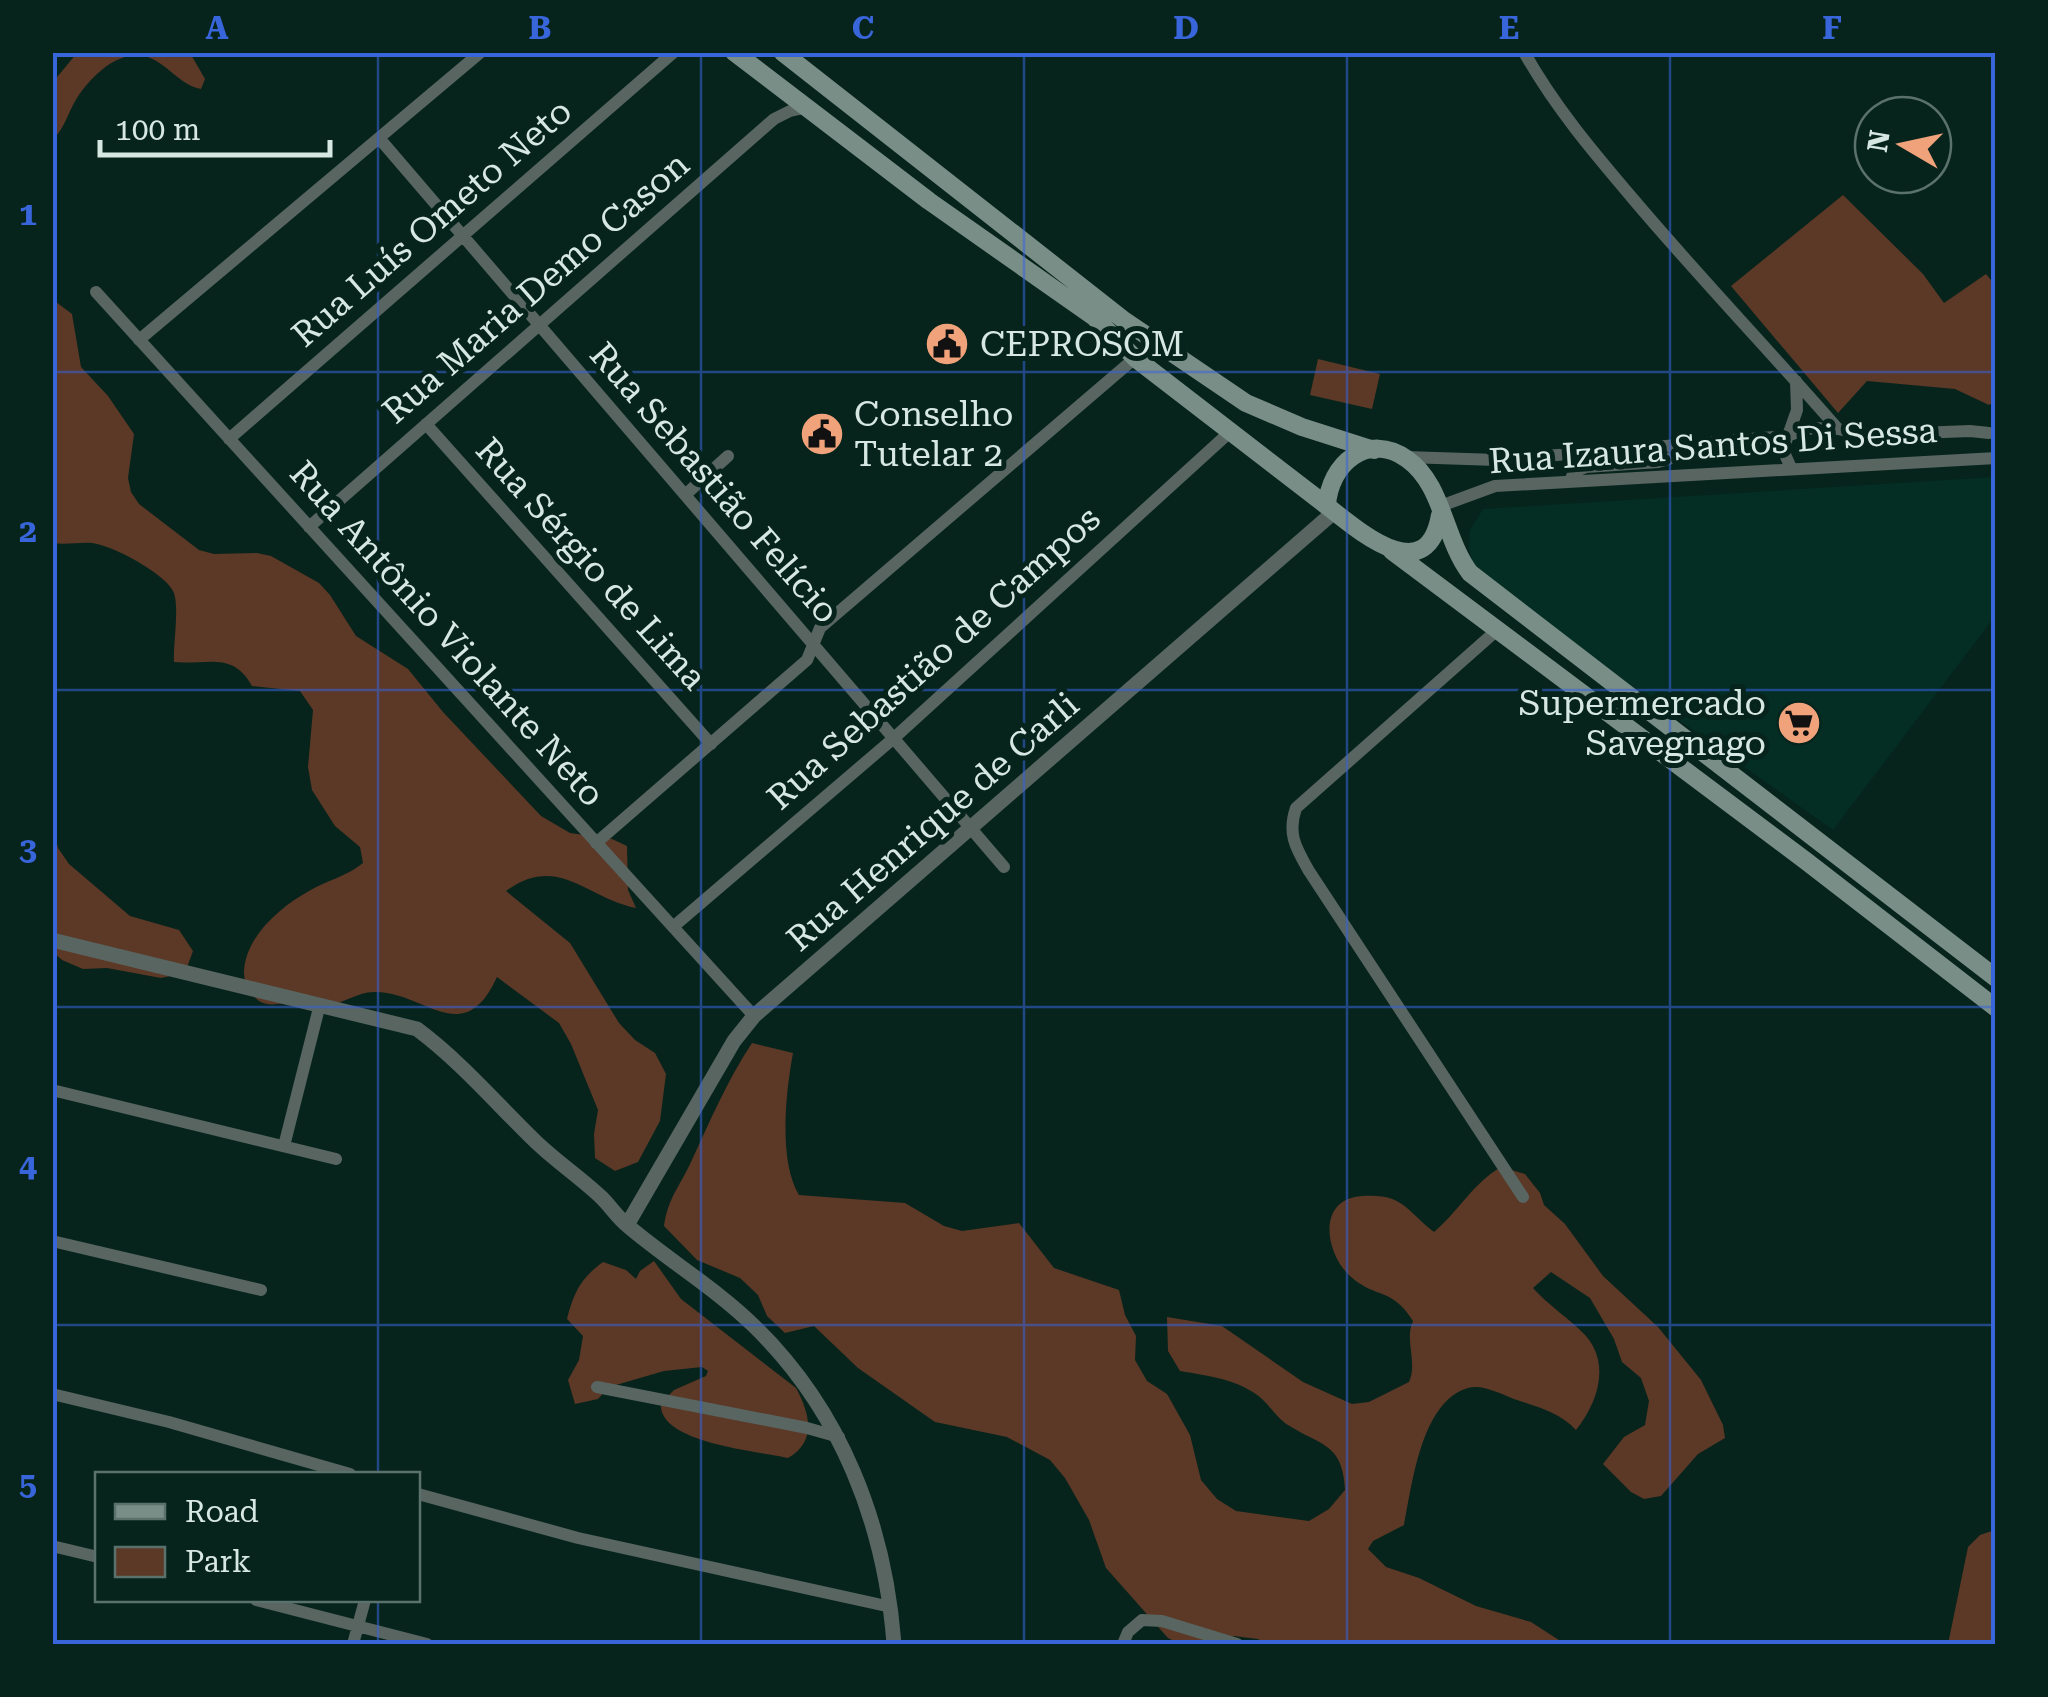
<svg xmlns="http://www.w3.org/2000/svg" width="2048" height="1697" font-family="'Roboto Serif',serif">
<style>
.built{fill:#042e24}
.green{fill:#5c3826}
.lines{fill:none;stroke-linecap:round;stroke-linejoin:round}
.minor{stroke:#586561;stroke-width:12}
.tertiary{stroke:#586561;stroke-width:15}
.secondary{stroke:#798e87;stroke-width:18}
.grid{fill:none;stroke:#3965da;stroke-width:2.5;stroke-opacity:0.55}
.labels{text-anchor:middle;dominant-baseline:central;stroke-width:10;stroke-linejoin:round;paint-order:stroke}
.street-label{font-size:35px;fill:#d7e8e2;stroke:#06241c}
.poi-label{font-size:35px;fill:#d7e8e2;stroke:#06241c;text-anchor:start}
.neatline{fill:none;stroke:#3965da;stroke-width:4}
.grid-label{font-size:32px;text-anchor:middle;font-weight:bold;fill:#3965da}
</style>
<rect width="100%" height="100%" fill="#06241c"/>
<!-- built -->
<path class="built" d="M1995,477v139l-162,214 -325,-232 -35,-32 -4,-18 1,-18 13,-21z"/>
<!-- green -->
<path class="green" d="M77,53h113l15,26 -4,10c-23,-4 -37,-31 -61,-34 -26,-2 -51,24 -63,43 -9,14 -12,30 -24,41v-57z
M1843,195l80,79 21,29 42,-29 9,11v116l-6,4 -34,-16 -88,-8 -29,32 -107,-127z
M52,299l20,15 9,53 27,29 26,38 -6,44 3,14 8,12 60,46 15,4 43,-1 14,3 48,27 11,12 26,41 52,33 35,43 98,104 29,17 42,6 15,7 1,44 8,18c-50,-10 -78,-55 -130,-17l64,52 49,80 16,17 20,13 11,21 -6,47 -22,41 -23,9 -20,-13 -1,-24 4,-24 -27,-66 -12,-21 -62,-46c-34,74 -72,14 -123,15 -17,0 -33,13 -51,14 -8,0 -16,-3 -23,-4 -19,-1 -35,10 -48,-8 -5,-7 -8,-14 -8,-22 1,-35 36,-65 65,-81 18,-11 37,-14 54,-28l-3,-16 -25,-21 -23,-36 -4,-23 5,-57 -13,-19 -48,-5c-19,-35 -44,-21 -78,-24 -1,-17 6,-58 -1,-71 -9,-18 -61,-46 -81,-48 -13,-1 -26,2 -39,0z
M1318,359l62,15 -8,35 -62,-14z
M52,823l6,25 11,16 61,52 49,14 14,21 -8,22 -24,5 -54,-10 -24,1 -21,-9 -9,-8z
M752,1043l41,10c-7,38 -15,107 6,142l106,8 39,23 18,5 57,-8 35,45 65,22 6,25 11,21 -1,24 12,21 20,13 23,41 11,45 16,19 19,12 73,10 20,-12 16,-19c-3,-47 -22,-43 -57,-65 -10,-6 -18,-19 -27,-27 -23,-19 -52,-22 -81,-27l-12,-20 -1,-34 55,9 81,56 49,22 17,-2 40,-20c9,-20 -5,-42 4,-61 -21,-34 -37,-22 -62,-44 -26,-23 -35,-78 11,-81 41,-3 44,14 72,36 25,-21 39,-49 67,-65l24,7 15,19 4,12 21,19 38,52 55,51 43,53 22,45 2,13 -27,16 -37,42 -17,3 -13,-7 -28,-28 21,-27 21,-12 4,-24 -8,-23 -19,-16 -8,-23 -24,-41 -39,-26 -18,16c16,18 37,31 53,48 25,29 11,68 -10,94 -17,-18 -39,-23 -62,-31 -13,-5 -32,-15 -46,-11 -47,13 -56,98 -64,137l-31,16 -5,8 18,18 33,11 57,28 55,16 34,22h-300l-7,-5 -24,-3 -19,8h-35l-12,-6 -62,-70 -17,-48 -24,-42 -15,-18 -43,-23 -72,-15 -77,-54 -44,-42 -29,7 -18,-17 -9,-21 -18,-17 -43,-18 -33,-34c4,-28 16,-40 27,-64 19,-41 36,-81 61,-119z
M654,1261l27,38 115,89c13,24 22,53 -8,70 -30,-7 -131,-15 -127,-55l13,-13 32,-14 2,-5 -6,-4 -38,4 -55,16 -11,12 -23,5 -7,-24 11,-20 4,-24 -16,-17c7,-27 14,-41 36,-57l23,8 10,9 4,-8z
M1995,1530v114h-47l20,-97 12,-12z"/>
<g class="lines">
<!-- minor -->
<path class="minor" d="M1524,52c30,54 70,101 110,148 66,78 137,152 204,229
M379,138l625,729
M96,292l658,724
M139,340l342,-288
M426,424l285,320
M229,439l445,-387
M1406,457l91,3 289,-24 26,-8 26,1 27,6 105,-4 19,2
M1791,468l-8,-18 14,-40 -1,-29
M1570,481l4,-9 12,-5 72,-5 11,-3 18,-13
M685,495l43,-39
M1438,507l57,-21 501,-28
M309,527l465,-408 16,-8 18,-4
M1496,631l-200,177c-9,26 0,40 13,63l214,326
M596,843l211,-183 13,-32 315,-270
M673,927l221,-189 337,-307
M52,1090l284,69
M284,1146l36,-142
M52,1241l209,49
M597,1387l210,41 32,9
M52,1394l117,28 181,52
M418,1494l160,44 313,69
M52,1546l46,11
M256,1600l171,44
M353,1644l12,-44
M1123,1644l5,-12 14,-12 20,1 75,23"/>
<!-- tertiary -->
<path class="tertiary" d="M52,940l365,89c43,32 78,73 116,110 21,21 47,38 69,59 9,9 16,20 26,28 40,34 87,62 125,99 88,85 132,199 141,319
M627,1225l107,-184 20,-25 580,-504"/>
<!-- secondary -->
<path class="secondary" d="M734,52l195,149 165,116 41,41 192,148
M782,52l343,269 121,82 56,24 72,23
M1440,515c-13,75 -80,17 -113,-9 2,-42 41,-75 80,-47 36,25 37,80 63,114l526,405
M1392,551l414,310 190,147"/>
</g>
<!-- grid -->
<path class="grid" d="M378,52v1422M701,52v1592M1024,52v1592M1347,52v1592M1670,52v1592M52,372h1944M52,690h1944M52,1007h1944M52,1325h1944M378,1600v44"/>
<!-- icons -->
<defs>
<g id="civic-disc" transform="scale(2.25)"><circle r="9.5" fill="#f0a27b" stroke="#06241c"/><path d="M-.6-6.5H3V-4.5H.6V-3L4-1V1h2V6H-6V1h2V-1L-.6-3ZM-1.2 2.5V6h2.4V2.5Z" fill="#111"/></g>
<g id="supermarket-disc" transform="scale(2.25)"><circle r="9.5" fill="#f0a27b" stroke="#06241c"/><path d="M-6-5.5h2.5l.6 2H6L4.5 2H-2.5L-4.4-4H-6ZM-1.5 3.2a1.3 1.3 0 1 0 .1 0ZM3 3.2a1.3 1.3 0 1 0 .1 0Z" fill="#111"/></g>
</defs>
<g fill-rule="evenodd">
<use href="#civic-disc" x="947" y="344"/>
<use href="#civic-disc" x="822" y="434"/>
<use href="#supermarket-disc" x="1799" y="723"/>
</g>
<g class="labels">
<!-- street labels -->
<g class="street-label">
<text transform="translate(432 223) rotate(-41)">Rua Luís Ometo Neto</text>
<text transform="translate(536 288) rotate(-41)">Rua Maria Demo Cason</text>
<text transform="translate(1713 446) rotate(-4)">Rua Izaura Santos Di Sessa</text>
<text transform="translate(714 483) rotate(49)">Rua Sebastião Felício</text>
<text transform="translate(591 564) rotate(48)">Rua Sérgio de Lima</text>
<text transform="translate(447 634) rotate(48)">Rua Antônio Violante Neto</text>
<text transform="translate(934 658) rotate(-42)">Rua Sebastião de Campos</text>
<text transform="translate(933 822) rotate(-41)">Rua Henrique de Carli</text>
</g>
<!-- poi labels -->
<g class="poi-label">
<text x="980" y="344">CEPROSOM</text>
<text x="854" y="414">Conselho<tspan x="854" dy="40">Tutelar 2</tspan></text>
<text x="1766" y="703" text-anchor="end">Supermercado<tspan x="1766" dy="40">Savegnago</tspan></text>
</g>
</g>
<!-- border -->
<rect width="2048" height="1697" fill="none" stroke="#06241c" stroke-width="110"/>
<!-- legend -->
<rect x="95" y="1472" width="325" height="130" fill="#06241c" stroke="#5a726b" stroke-width="2.5"/>
<rect x="115" y="1504" width="50" height="15" fill="#798e87" stroke="#5a726b" stroke-width="2.5"/>
<text x="185" y="1522" font-size="30" fill="#d7e8e2">Road</text>
<rect x="115" y="1547" width="50" height="30" fill="#5c3826" stroke="#5a726b" stroke-width="2.5"/>
<text x="185" y="1572" font-size="30" fill="#d7e8e2">Park</text>
<!-- north arrow -->
<g transform="translate(1903 145) rotate(279)"><circle r="48" fill="#06241c" stroke="#5a726b" stroke-width="2.5"/>
<path d="M0-8L18 38L0 25L-18 38Z" fill="#f0a27b"/>
<text y="-15" font-size="28" font-weight="bold" text-anchor="middle" fill="#d7e8e2">N</text>
</g>
<!-- scale -->
<path d="M100 140v15h230v-15" fill="none" stroke="#d7e8e2" stroke-width="5"/>
<text x="115" y="140" font-size="30" fill="#d7e8e2" stroke="#06241c" stroke-width="8" paint-order="stroke">100 m</text>
<rect x="55" y="55" width="1938" height="1587" class="neatline"/>
<g class="grid-label">
<text x="217" y="39">A</text>
<text x="540" y="39">B</text>
<text x="863" y="39">C</text>
<text x="1186" y="39">D</text>
<text x="1509" y="39">E</text>
<text x="1832" y="39">F</text>
<text x="28" y="225">1</text>
<text x="28" y="542">2</text>
<text x="28" y="860">3</text>
<text x="28" y="1177">4</text>
<text x="28" y="1495">5</text>
</g>
</svg>
